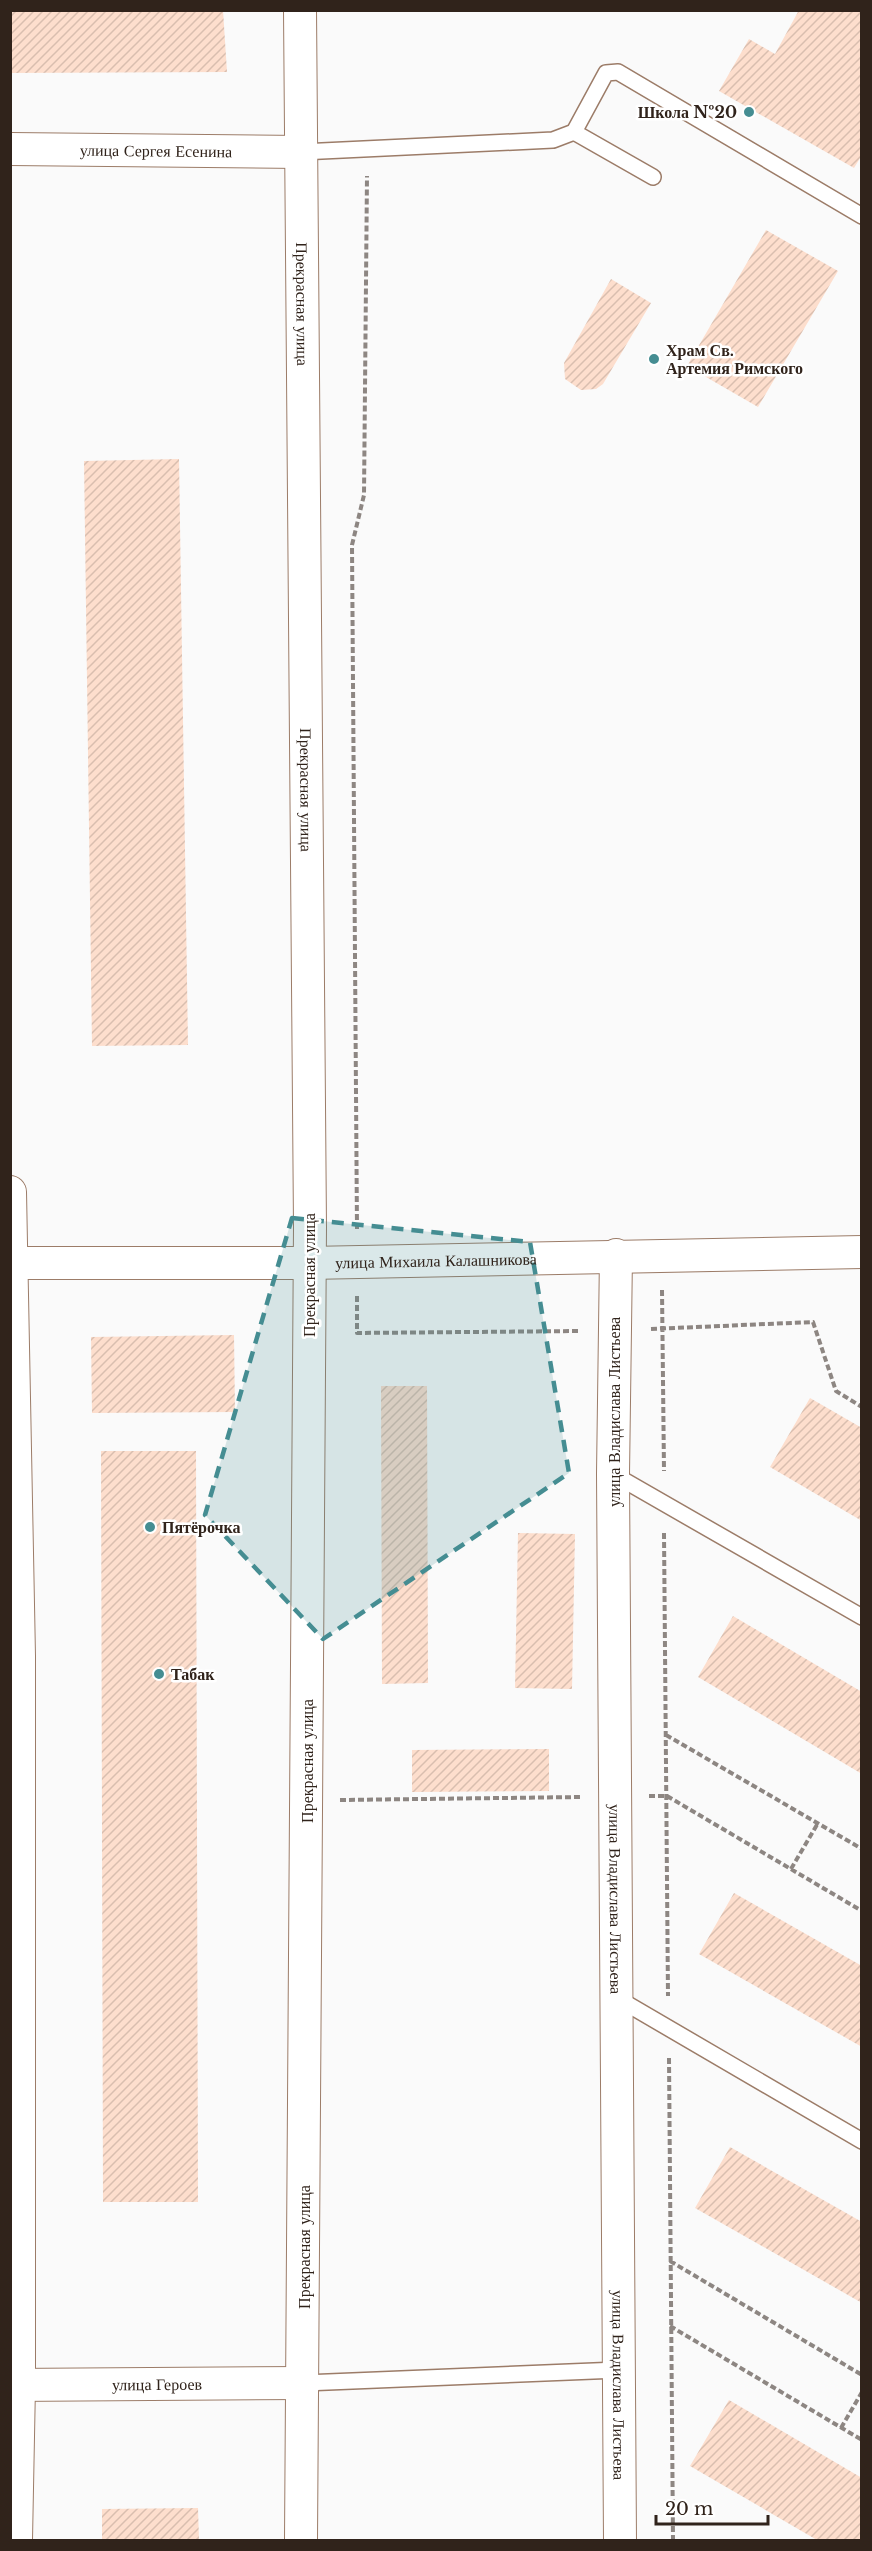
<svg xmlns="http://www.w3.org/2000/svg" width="872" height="2551" font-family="'Libre Baskerville',serif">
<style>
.building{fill:url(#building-hatch)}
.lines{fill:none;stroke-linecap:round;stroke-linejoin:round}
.lane-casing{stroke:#9c7c68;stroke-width:18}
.street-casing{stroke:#9c7c68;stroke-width:34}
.path{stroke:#8d8682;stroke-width:4;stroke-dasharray:6 3;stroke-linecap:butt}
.lane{stroke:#fff;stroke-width:15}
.street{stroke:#fff;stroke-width:32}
.marked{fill:#458d92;fill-opacity:0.2;stroke:#458d92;stroke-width:4.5;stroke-dasharray:12 8;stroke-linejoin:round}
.poi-dot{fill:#458d92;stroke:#fff;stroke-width:2}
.labels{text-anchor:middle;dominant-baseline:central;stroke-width:5;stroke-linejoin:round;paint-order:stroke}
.poi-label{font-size:16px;font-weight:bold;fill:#30231b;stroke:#fff;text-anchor:start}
.street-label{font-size:16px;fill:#30231b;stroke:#fff}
</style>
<defs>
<pattern id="building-hatch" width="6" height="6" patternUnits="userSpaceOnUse" patternTransform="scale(1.5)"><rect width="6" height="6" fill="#fddecd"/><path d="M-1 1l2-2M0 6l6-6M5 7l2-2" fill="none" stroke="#d9beaf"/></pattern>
</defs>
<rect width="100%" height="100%" fill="#fafafa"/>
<!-- building -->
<path class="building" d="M10,10h213l4,62 -217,1z
M799,10h63v145l-8,13 -135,-77 30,-52 26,15z
M766,230l72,41 -80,136 -71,-41z
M611,279l40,24 -48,81 -7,5 -15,1 -16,-11 -1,-16z
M179,459l9,586 -96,1 -8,-585z
M234,1335l1,77 -143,1 -1,-76z
M381,1386h46l1,297 -46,1z
M810,1398l52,30v93l-92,-54z
M101,1451h95l2,751h-95z
M518,1533l57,1 -3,155 -57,-1z
M733,1616l129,76v82l-164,-97z
M549,1749v42l-137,1v-42z
M734,1893l128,73v81l-163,-93z
M730,2147l132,75v81l-167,-95z
M729,2400l133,78v62h-45l-127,-74z
M198,2508l1,32h-97v-31z"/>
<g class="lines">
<!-- lane casing -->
<g class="lane-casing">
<path id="lane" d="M574,132l79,45
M301,152l252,-12 21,-8 32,-59 12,-1 244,144
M613,1474l249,143
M617,1998l245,143
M304,2383l314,-13"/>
</g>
<!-- street casing -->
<g class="street-casing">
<g id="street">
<path id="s1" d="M300,10l10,1217 -9,1313"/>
<path id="s2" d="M10,149l291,3"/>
<path d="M10,1192l9,464v729l-3,155"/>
<path id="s3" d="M616,1255l-3,219 7,1066"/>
<path id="s4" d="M10,1263h299l553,-11"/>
<path id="s5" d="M10,2385l294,-2"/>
</g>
</g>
<!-- path -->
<path class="path" d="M357,1229l-5,-684 12,-50 3,-319
M662,1290l2,181
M357,1296v37l223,-2
M651,1329l162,-7 23,69 26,16
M664,1533l4,463
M666,1735l196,114
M649,1796h18l195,115
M340,1800l242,-3
M791,1869l27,-46
M669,2058l4,482
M670,2261l192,114
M670,2326l192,114
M841,2428l21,-36"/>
<!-- lane -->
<use href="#lane" class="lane"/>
<!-- street -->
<use href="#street" class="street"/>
</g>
<!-- marked area -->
<path class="marked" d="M292,1218l238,24 39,231 -246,166 -118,-124z"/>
<!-- markers -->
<g class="poi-dot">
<circle cx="749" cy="112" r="6"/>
<circle cx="654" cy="359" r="6"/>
<circle cx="150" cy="1527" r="6"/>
<circle cx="159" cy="1674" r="6"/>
</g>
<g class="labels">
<!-- poi labels -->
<g class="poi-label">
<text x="737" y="112" text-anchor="end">Школа №20</text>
<text x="666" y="350">Храм Св.<tspan x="666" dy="18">Артемия Римского</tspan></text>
<text x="162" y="1527">Пятёрочка</text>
<text x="171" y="1674">Табак</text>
</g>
<!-- street labels -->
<g class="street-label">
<text stroke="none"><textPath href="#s2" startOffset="146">улица Сергея Есенина</textPath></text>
<text stroke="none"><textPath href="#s1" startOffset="294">Прекрасная улица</textPath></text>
<text stroke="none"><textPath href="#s1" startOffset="780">Прекрасная улица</textPath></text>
<text stroke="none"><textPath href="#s4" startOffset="426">улица Михаила Калашникова</textPath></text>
<text transform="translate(309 1275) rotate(-90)">Прекрасная улица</text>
<text transform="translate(614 1412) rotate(-90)">улица Владислава Листьева</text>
<text transform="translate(307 1761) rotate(-90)">Прекрасная улица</text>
<text stroke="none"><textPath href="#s3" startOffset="644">улица Владислава Листьева</textPath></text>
<text transform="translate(304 2247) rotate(-90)">Прекрасная улица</text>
<text stroke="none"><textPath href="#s5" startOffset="147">улица Героев</textPath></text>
<text stroke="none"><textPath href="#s3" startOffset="1130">улица Владислава Листьева</textPath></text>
</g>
</g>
<!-- border -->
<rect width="872" height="2551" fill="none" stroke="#30231b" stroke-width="24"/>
<!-- scale -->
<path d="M656 2515v9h112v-9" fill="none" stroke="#30231b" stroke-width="3"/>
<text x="665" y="2515" font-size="18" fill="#30231b" stroke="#ffffff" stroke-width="4.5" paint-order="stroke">20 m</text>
</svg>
